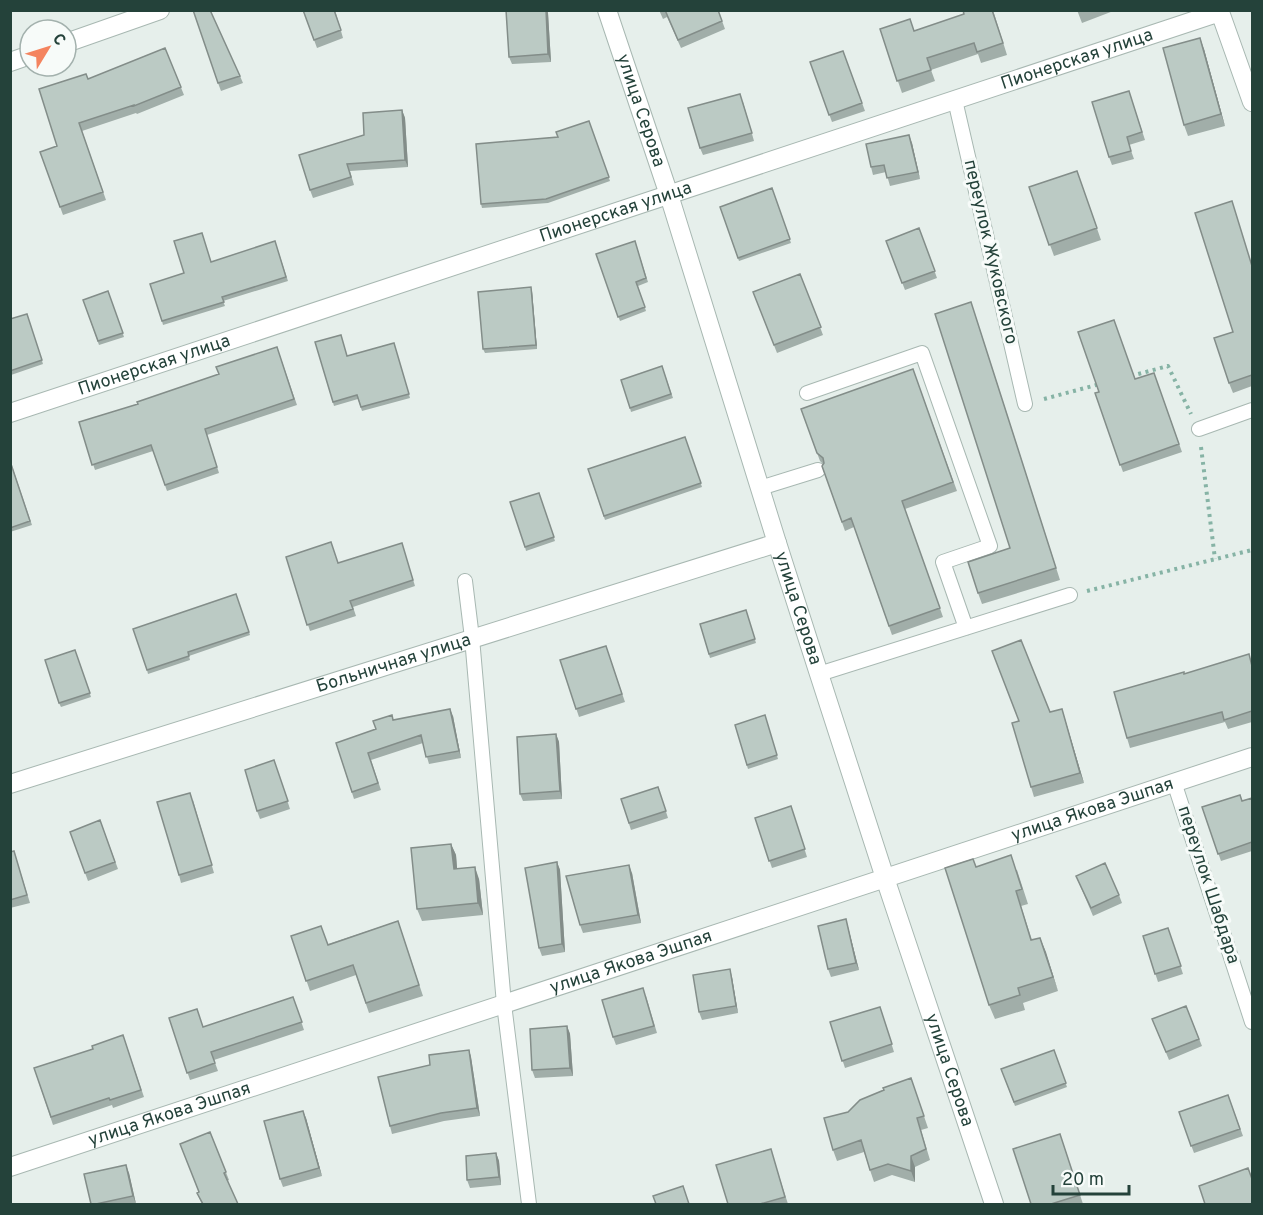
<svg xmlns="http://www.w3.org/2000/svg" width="1263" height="1215" font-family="Overpass,sans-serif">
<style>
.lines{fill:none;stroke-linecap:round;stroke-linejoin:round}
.lane-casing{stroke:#a8b8b2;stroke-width:16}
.street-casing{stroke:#a8b8b2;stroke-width:20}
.path{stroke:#86b3a5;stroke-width:4;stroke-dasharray:3 4.5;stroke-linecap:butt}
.lane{stroke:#fff;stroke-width:14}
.street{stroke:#fff;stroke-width:18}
.wall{fill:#a1aea9}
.shaded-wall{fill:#838d89}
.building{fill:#bbcac4;stroke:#838d89;stroke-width:1.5}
.labels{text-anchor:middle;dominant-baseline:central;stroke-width:6;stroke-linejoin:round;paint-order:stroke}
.street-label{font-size:18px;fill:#24423a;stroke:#f7fbf9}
</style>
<rect width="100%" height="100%" fill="#e6efeb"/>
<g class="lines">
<!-- lane casing -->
<g class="lane-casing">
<path id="lane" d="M955,100l70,304
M807,393l115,-40 68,193 -47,16 23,66
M1199,429l53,-19
M760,488l58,-18
M465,581l7,57 32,366 25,200
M819,674l251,-79
M1174,782l78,240"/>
</g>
<!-- street casing -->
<g class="street-casing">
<g id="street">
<path id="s1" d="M607,10l62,185 108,348 42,131 66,204 109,326"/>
<path d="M66,43l94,-33"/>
<path d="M10,62l20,-7"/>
<path id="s2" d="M10,413l1210,-401 32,90"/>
<path id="s3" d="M10,784l767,-241"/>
<path id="s4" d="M10,1167l1242,-410"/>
</g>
</g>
<!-- path -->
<path class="path" d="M1131,376l37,-10 23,48
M1044,399l56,-15
M1201,447l14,112
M1087,591l165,-41"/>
<!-- lane -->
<use href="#lane" class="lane"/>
<!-- street -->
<use href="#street" class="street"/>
</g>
<!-- wall -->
<path class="wall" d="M303,10h32l8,28 -26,10z
M506,10h41l1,3 3,49 -39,2 -3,-7z
M659,10h59l7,19 -44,19 -14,-31 -4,2z
M993,10l14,45 -26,8 -3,-9 -47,16 4,11 -33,12 -22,-64 35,2z
M1077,10h39l-34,13z
M165,48l19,47 -47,19 -1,-1 -54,18 24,69 -43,15 -23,-63 17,-6 31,-67z
M1204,49l21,77 -37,10 -4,-11z
M843,51l22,60 -33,11 -22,-60z
M240,76l3,7 -22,8 -3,-8z
M1129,91l16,49 -16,5 5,14 -22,6 -3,-8z
M743,102l11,39 -51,14 -3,-7z
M402,110l3,8 3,49 -58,4 4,14 -41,13 -3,-8 54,-55z
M589,121l21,60 -62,22 -66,5 -1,-4 77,-67z
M912,143l8,36 -30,7 -4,-14 -13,3 -2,-8z
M1077,171l24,69 -47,16 -25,-69z
M772,188l19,55 -52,18 -19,-54z
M919,228l18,50 -32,12 -16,-42z
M275,241l13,40 -65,20 2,5 -62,19 -1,-4 22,-48 27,-11z
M635,241l13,41 -10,4 8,25 -26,10 -24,-67z
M1252,264v122l-19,7 -4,-10 4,-51z
M800,274l23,61 -46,18 -24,-61z
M108,291l16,46 -25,8 -16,-45z
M532,291l5,58 -52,4 -2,-4z
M27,314l16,50 -32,11 -1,-3v-53z
M975,314l85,266 -78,24 -4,-11 32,-45z
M315,342l32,14 47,-13 16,55 -48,13 -4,-12 -24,7z
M277,347l20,58 -90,30 12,38 -52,18 -14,-40 -58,19 -16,-48 59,-18 81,-30z
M662,366l11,32 -42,14 -1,-4z
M913,369l44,122 -52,18 38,108 -51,18 -38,-108 -9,4 -23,-65 1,-2 -3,-3 -19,-52z
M1154,373l28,79 -59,20 -28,-79z
M685,437l17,50 -97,33 -17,-51z
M10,460l22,65 -22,7z
M539,493l16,48 -29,10 -1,-4z
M404,550l11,36 -62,21 3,9 -46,15 -24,-74 52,6z
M236,594l14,41 -61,21 1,4 -42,14 -1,-4z
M746,610l10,33 -46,15 -10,-34z
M606,646l19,56 -46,15 -19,-57z
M75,650l16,47 -30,10 -2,-4z
M1252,664v58l-24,7 -3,-7 -95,26 -3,-10 57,-64z
M1062,709l22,74 -50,14 -3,-10 19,-75z
M765,715l13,44 -30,10 -13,-44z
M453,716l8,42 -32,6 -6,-21 -52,17 10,30 -27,9 -18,-56 40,-14 17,-9z
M556,734l3,8 3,57 -39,2 -3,-7z
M274,760l16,49 -30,10 -3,-8z
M658,787l10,31 -37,12 -10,-31z
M1252,798v53l-31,10 -19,-54 40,-6z
M193,800l21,73 -33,10 -2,-8z
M791,806l16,51 -35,11 -17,-50z
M100,820l18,49 -30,12 -18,-49z
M451,844l5,11 1,14 22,10 4,36 -61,6 -5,-12z
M14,851l16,52 -20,5v-56z
M557,862l3,8 5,82 -23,4 -3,-8z
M976,867l41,3 11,34 -7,2 11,34 8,-2 18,53 -35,12 2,7 -30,9 -6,-14z
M632,873l9,50 -58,10 -3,-8z
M1076,876l43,19 3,8 -29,13z
M398,921l25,75 -54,17 -13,-38 -46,16 -19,-55 37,8z
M848,927l11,43 -28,7 -3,-8z
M1168,928l15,46 -25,8 -15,-46z
M732,977l6,36 -36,7 -3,-8z
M646,996l11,37 -41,12 -3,-8z
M293,997l11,33 -90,30 4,11 -28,9 -21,-62 34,9z
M1186,1006l16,40 -33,14 -17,-41z
M880,1007l14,45 -49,16 -15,-46z
M567,1026l3,8 3,42 -38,2 -3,-8z
M123,1035l21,62 -31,11 -1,-3 -59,20 -19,-57 59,-19z
M469,1050l2,7 9,59 -36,5 -52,13 -2,-8 40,-61z
M1054,1050l13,37 -52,19 -14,-37z
M911,1078l17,50 -7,2 9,30 -15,7v15l-23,-7 -18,7 -10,-30 -27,9 -4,-11 15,-38z
M1228,1095l15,41 -49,17 -15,-41z
M306,1118l16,58 -39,11 -3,-8z
M210,1132l19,48 -2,1 11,23h-36l-2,-4 -3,-7 1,-1z
M1060,1134l23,70h-52z
M496,1153l3,8 2,24 -31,3 -3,-8z
M773,1157l15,47h-60z
M129,1173l7,31h-45z"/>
<!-- shaded-wall -->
<path class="shaded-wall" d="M546,10h1l1,3 3,49 -3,-8z
M1200,38l4,11 21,77 -4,-12z
M402,110l3,8 3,49 -3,-7z
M909,135l3,8 8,36 -2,-7z
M531,287l1,4 5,58 -1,-4z
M450,709l3,7 8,42 -2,-7z
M1062,709l3,10 19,64 -4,-10z
M556,734l3,8 3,57 -2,-8z
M451,844l5,11 2,25 -4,-11z
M557,862l3,8 5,82 -3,-8z
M629,865l3,8 9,50 -3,-8z
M475,867l4,12 4,36 -5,-12z
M846,919l2,8 11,43 -3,-7z
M1040,938l6,14 12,39 -5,-14z
M730,969l2,8 6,36 -2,-7z
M567,1026l3,8 3,42 -3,-8z
M469,1050l2,7 9,59 -3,-8z
M303,1111l3,7 16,58 -3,-8z
M496,1153l3,8 2,24 -2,-8z
M911,1156l4,11v15l-4,-11z
M126,1165l3,8 7,31 -3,-8z"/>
<!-- building -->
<path class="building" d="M193,10h17l30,66 -22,7z
M303,10h31l7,20 -27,10z
M506,10h40l2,44 -39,3z
M665,10h53l4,11 -44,19z
M963,10h29l11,33 -26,9 -3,-9 -47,15 4,12 -34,11 -17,-52 30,-10 4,12 50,-17z
M1200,38l21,76 -37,11 -21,-77z
M165,48l16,39 -47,19v-1l-55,18 24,69 -43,15 -20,-55 17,-6 -18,-57 47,-15 2,5z
M843,51l19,52 -33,12 -19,-53z
M1129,91l13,41 -15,5 4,14 -22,6 -17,-55z
M740,94l12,39 -52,15 -12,-40z
M402,110l3,50 -58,4 4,13 -41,13 -11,-35 65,-20 -1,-22z
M589,121l20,56 -63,22 -65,5 -5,-60 82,-7 -2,-5z
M909,135l9,37 -31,6 -3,-13 -13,2 -5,-23z
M1077,171l20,57 -48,17 -20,-58z
M772,188l18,51 -52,19 -18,-51z
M1232,201l20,65v109l-23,8 -15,-45 19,-6 -38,-119z
M919,228l16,43 -33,12 -16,-42z
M202,233l9,29 64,-21 11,36 -64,20 2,5 -62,19 -12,-37 34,-11 -10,-32z
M635,241l11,37 -10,4 9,25 -27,10 -22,-63z
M800,274l21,53 -47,18 -21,-53z
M531,287l5,58 -53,4 -5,-57z
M108,291l15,42 -25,8 -15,-41z
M971,302l85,266 -78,25 -10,-31 42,-14 -75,-234z
M27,314l15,46 -32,11v-52z
M1114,320l21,59 19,-6 25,71 -59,21 -25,-72 4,-1 -21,-60z
M341,335l6,21 47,-13 15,51 -48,13 -4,-12 -24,7 -18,-60z
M277,347l17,52 -89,30 12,38 -52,18 -14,-40 -59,20 -13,-43 59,-18 -1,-2 82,-28 -3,-7z
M662,366l9,28 -41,14 -9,-28z
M913,369l40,113 -51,19 38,107 -51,18 -38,-108 -9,4 -20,-56 2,-3 -1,-5 -6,-5 -16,-44z
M685,437l16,46 -97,33 -16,-47z
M10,461l20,60 -20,7z
M539,493l15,44 -29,10 -15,-45z
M331,542l7,21 64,-20 11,37 -63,21 3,8 -46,16 -21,-68z
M236,594l13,38 -61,20 1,4 -42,14 -14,-41z
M746,610l9,29 -46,15 -9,-30z
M1021,640l29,72 12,-3 18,64 -49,14 -19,-64 7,-2 -27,-70z
M606,646l16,48 -46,15 -16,-49z
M75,650l15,43 -31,10 -14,-43z
M1249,654l3,12v45l-28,9 -2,-8 -95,26 -13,-46 70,-20v2z
M450,709l9,42 -33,6 -5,-22 -53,18 10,30 -26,9 -16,-49 40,-14 -3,-8 19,-6 1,5z
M765,715l12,40 -30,10 -12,-40z
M556,734l4,57 -40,3 -3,-57z
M274,760l14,41 -31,10 -12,-41z
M658,787l8,24 -37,12 -8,-24z
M190,793l22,72 -33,10 -22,-73z
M1240,795l2,6 10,-3v44l-34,12 -16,-47z
M791,806l14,43 -36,12 -14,-43z
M100,820l15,42 -30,11 -15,-41z
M451,844l3,25 21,-2 3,36 -61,6 -6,-61z
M14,851l13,44 -17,5v-48z
M1011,855l11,34 -6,2 15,49 9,-2 13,39 -35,11 2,7 -31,10 -44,-137 28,-9 3,8z
M557,862l5,82 -23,4 -14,-80z
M1105,863l14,32 -28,13 -15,-32z
M629,865l9,50 -58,10 -14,-49z
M846,919l10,44 -28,6 -10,-43z
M398,921l21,64 -53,18 -13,-38 -47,16 -15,-45 30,-10 7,19z
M1168,928l13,38 -26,8 -12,-38z
M730,969l6,37 -37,6 -6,-37z
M643,988l11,38 -41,11 -11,-37z
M293,997l9,25 -91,30 4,11 -28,10 -18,-55 28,-9 6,18z
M1186,1006l13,33 -33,13 -14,-33z
M880,1007l12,37 -50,17 -12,-39z
M567,1026l3,42 -38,2 -2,-41z
M123,1035l18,55 -31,10 -1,-2 -58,19 -17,-49 59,-19 -1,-3z
M469,1050l8,58 -36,5 -51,13 -12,-49 52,-12 -1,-10z
M1054,1050l12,33 -52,19 -13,-33z
M911,1078l13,38 -7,2 9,31 -15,7v15l-23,-7 -18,6 -9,-30 -28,10 -9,-32 24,-6 12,-12 24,-10 -1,-2z
M1228,1095l12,34 -49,17 -12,-34z
M303,1111l16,57 -39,11 -16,-58z
M210,1132l16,40 -2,1 14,31h-35l-6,-11 2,-1 -19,-48z
M1060,1134l20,61 -29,9h-20l-18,-55z
M771,1149l14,48 -25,7h-32l-12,-39z
M496,1153l3,24 -32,3 -1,-24z
M126,1165l7,31 -37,8h-5l-7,-30z
M1248,1168l4,11v25h-47l-6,-18z
M683,1186l6,18h-33l-3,-8z"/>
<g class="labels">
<!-- street labels -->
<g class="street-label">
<text stroke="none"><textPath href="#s2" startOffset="1124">Пионерская улица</textPath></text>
<text stroke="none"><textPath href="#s1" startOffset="106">улица Серова</textPath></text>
<text stroke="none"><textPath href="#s2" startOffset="638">Пионерская улица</textPath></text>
<text transform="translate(990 252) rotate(77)">переулок Жуковского</text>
<text stroke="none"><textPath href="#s2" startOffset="152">Пионерская улица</textPath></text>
<text stroke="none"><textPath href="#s1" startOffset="628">улица Серова</textPath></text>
<text stroke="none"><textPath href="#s3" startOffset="402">Больничная улица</textPath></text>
<text stroke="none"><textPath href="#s4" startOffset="1140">улица Якова Эшпая</textPath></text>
<text transform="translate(1208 885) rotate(72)">переулок Шабдара</text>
<text stroke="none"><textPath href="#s4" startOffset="654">улица Якова Эшпая</textPath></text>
<text stroke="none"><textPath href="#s1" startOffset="1114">улица Серова</textPath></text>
<text stroke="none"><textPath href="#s4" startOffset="168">улица Якова Эшпая</textPath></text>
</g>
</g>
<!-- border -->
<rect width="1263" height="1215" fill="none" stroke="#24423a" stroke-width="24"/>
<!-- north arrow -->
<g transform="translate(48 48) rotate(52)"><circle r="28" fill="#f7fbf9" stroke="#a3b1ad" stroke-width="1.5"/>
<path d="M0-4.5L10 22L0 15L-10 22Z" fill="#f4845f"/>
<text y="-9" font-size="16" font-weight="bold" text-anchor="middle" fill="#24423a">С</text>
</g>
<!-- scale -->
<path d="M1053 1185v9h76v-9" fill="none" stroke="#24423a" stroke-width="3"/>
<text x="1062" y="1185" font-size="18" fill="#24423a" stroke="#f7fbf9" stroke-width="4.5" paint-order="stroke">20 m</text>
</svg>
